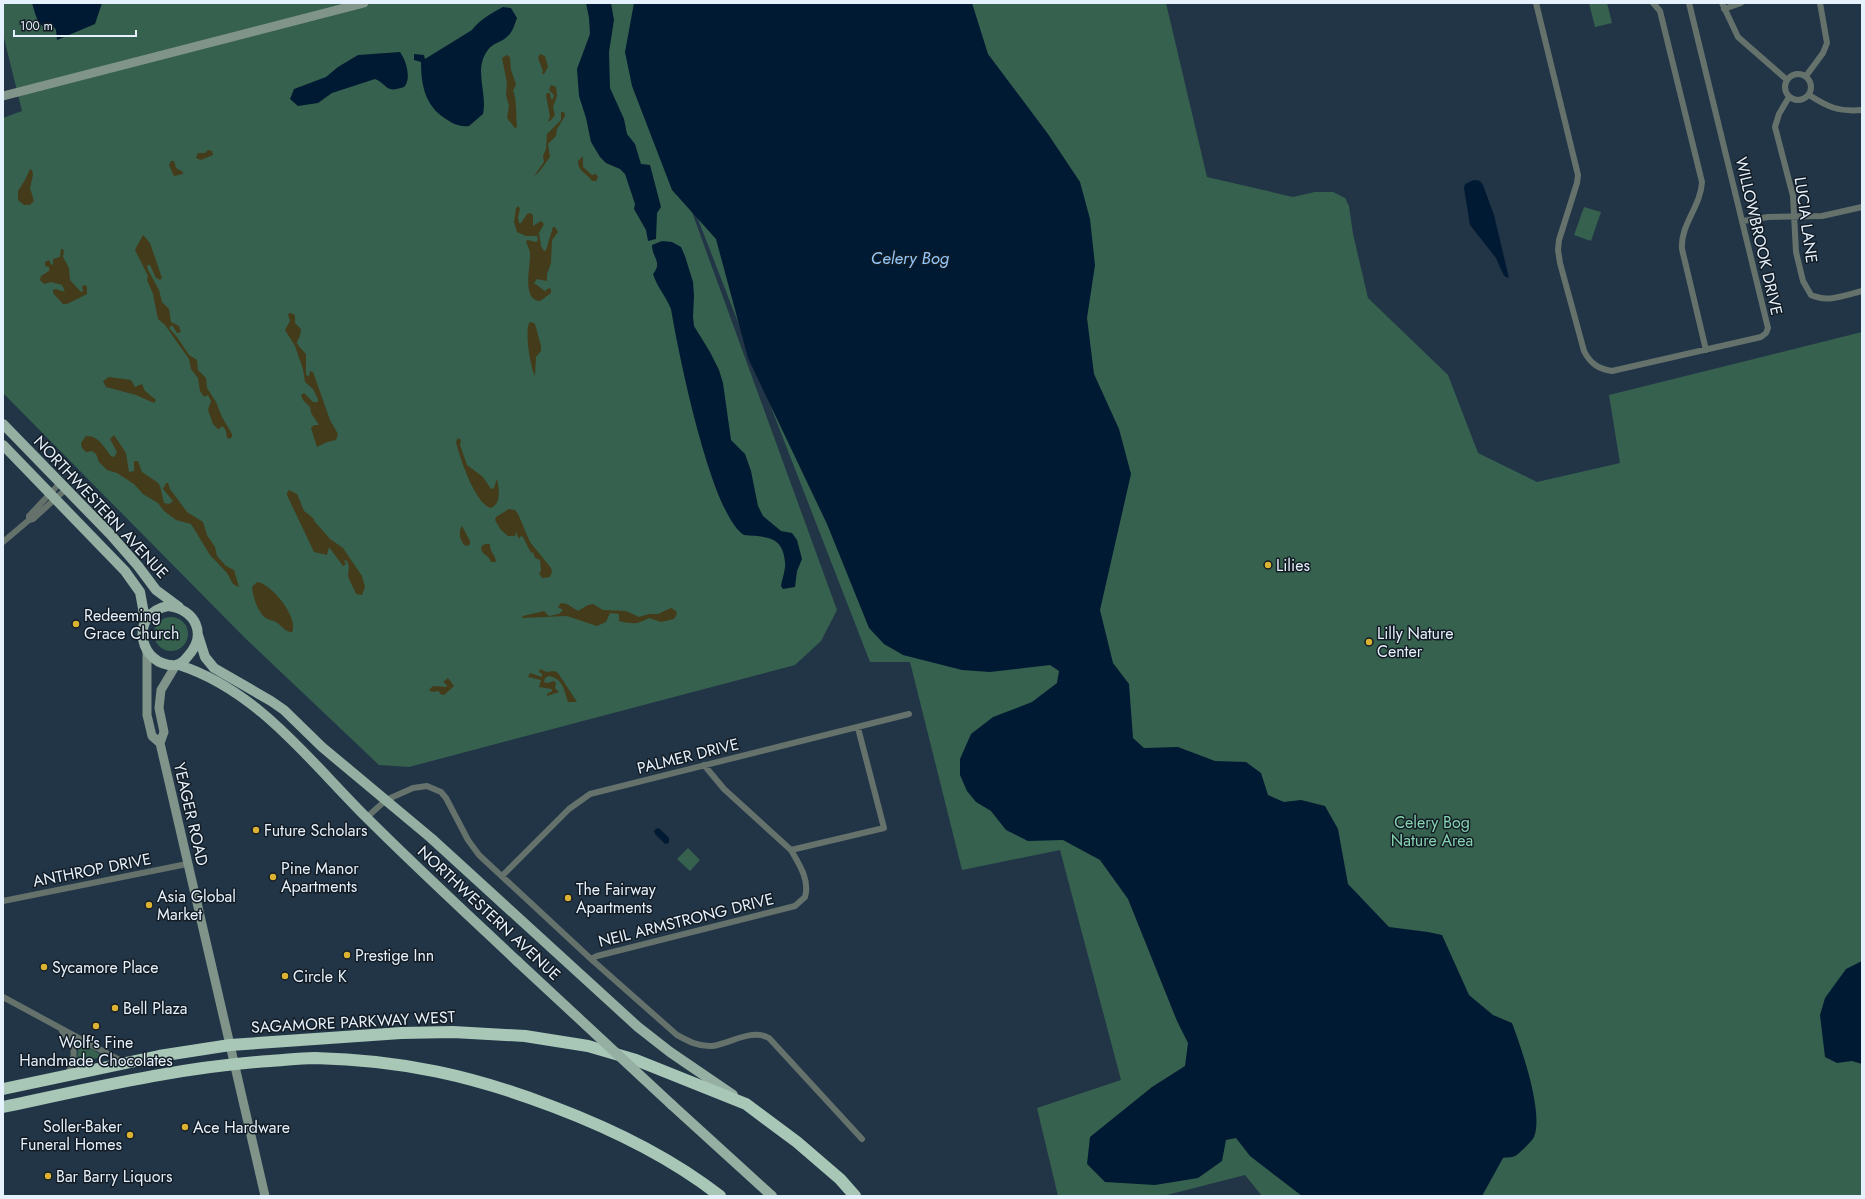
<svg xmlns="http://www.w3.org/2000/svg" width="1865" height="1199" font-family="Jost,sans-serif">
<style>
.green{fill:#36614e}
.sand{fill:#433b1a}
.water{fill:#001a33}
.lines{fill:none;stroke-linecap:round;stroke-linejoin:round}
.street{stroke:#65726b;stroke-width:6}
.secondary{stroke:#80948a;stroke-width:9}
.primary{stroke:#95afa2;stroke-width:10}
.highway{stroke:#a8c7b7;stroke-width:12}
.primary-bridge{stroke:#95afa2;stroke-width:10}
.poi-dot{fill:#dcb233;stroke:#131c24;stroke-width:1.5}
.labels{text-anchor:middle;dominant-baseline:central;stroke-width:3;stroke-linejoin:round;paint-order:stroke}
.street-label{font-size:16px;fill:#e5f1fd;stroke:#131c24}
.poi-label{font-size:16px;fill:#e5f1fd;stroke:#131c24;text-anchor:start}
.park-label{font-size:16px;fill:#87d3b1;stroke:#131c24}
.water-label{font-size:17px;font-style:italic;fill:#93c7fa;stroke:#131c24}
</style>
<rect width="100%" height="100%" fill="#223547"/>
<!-- green -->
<path class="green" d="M3,3h1163l41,174 86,20 22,-5h18l12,6 4,8 4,28 15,64 80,77 30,78 59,29 83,-19 -11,-68 253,-63v864h-600l-17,-21 -82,21h-105l-21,-88 84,-28 -61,-230 -98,20 -52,-208h-40l-228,-587 195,535 -16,31 -26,24 -386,102 -30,-2 -134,-127 -242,-245v-275l19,-7 -19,-77z
M1589,3h18l5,20 -17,4z
M1584,207l17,5 -10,29 -17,-6z
M154 634a17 17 0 1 1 34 0a17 17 0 1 1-34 0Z
M688,848l12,12 -10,11 -13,-12z
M77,1039l24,16 1,2 -22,5 -3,-1 1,-13 -3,-8z"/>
<!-- sand -->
<path class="sand" d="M540,54l5,2 3,11 -4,7h-2l1,-3 -5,-13z
M507,55l3,2 1,13 5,14 -3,7c4,7 3,27 4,36l-2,1 -8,-10 2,-12 -3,-11 1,-12 -5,-25z
M551,85l5,2 1,9 -4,11 2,8 -5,6h-2l2,-4 -4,-22 1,-2h3l1,6h2l1,-4 -5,-5z
M561,112h3l1,4 -8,13 -1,7 -8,8 2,13 -11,15 -5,4 10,-14 -1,-6 3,-7 1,-15 14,-14z
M208,150l4,1 1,4 -12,5 -5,-2 2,-5h7z
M583,156v11l9,8 4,-1 2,3 -2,4h-4c-4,-7 -15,-10 -14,-20z
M171,161h3l2,7 7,4v2l-9,2 -5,-11z
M30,169l2,1 1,5 -3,13 4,13 -4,4h-6l-6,-5v-9l7,-11z
M518,206l2,3 -2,8 1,6h2l6,-9 3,-1 3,2v11l8,-5 3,3 -5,9 2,13 3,5 2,-1 7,-23h2l3,5 -6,8 -1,23 -4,11v7l-10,-2 -3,4 11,8 4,-3 2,1v4l-11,8c-19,-1 -9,-35 -10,-48 0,-3 -3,-8 -4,-12l2,-1 8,2 2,-2 -1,-4h-11l-9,-4 -3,-10 2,-14z
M143,235l7,8 12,35 -2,2 -4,-2 -6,-13h-2l-1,3 12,22 3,12 7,7 2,13 8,4 2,6 -4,1 -5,-8 -3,3 8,9 12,18 8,5 1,10 8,8 1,10 9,14 6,15 10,17v3l-3,2 -2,-1c-1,-5 0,-10 -6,-12l-1,3h-2l-5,-5 -5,-14 3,-9 -3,-6 -4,2 -4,-6 -2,-13 -7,-9 -2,-10 -24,-34 -7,-6 -5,-25 -6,-14 1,-4 -13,-26z
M61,249l3,1 -1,7 6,11 1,12 11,12 2,-1 -1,-5 3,-1 2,2v7l-20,10h-4l-10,-11v-3l3,-1 9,3 -3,-7 -11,-3 -7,2 -4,-4 1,-4 8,-5v-4l-4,-1v-4l4,-2 2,4 2,1v-6l7,-2z
M291,313l4,2v8l6,6c-1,17 -11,8 5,25v21l3,1 1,-5 3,1 17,48 8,14 -2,6 -9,2 -10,5 -6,-19 3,-3h5l-8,-12 -1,-6 -7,-7 -2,-5 3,-2 9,9h5v-3l-5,-10 -8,-7 -2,-13 -8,-23 -10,-16 5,-9 -2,-7z
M531,322l4,2 6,22v5l-5,6 -1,19c-5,-10 -10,-43 -6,-53z
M109,377l22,3 4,7 7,-3 3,7 11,9 -2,3 -18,-8 -30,-8 -3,-6z
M114,435l12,18 3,19 5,-1v-10h4l4,11 15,10 3,4 4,17 5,1 4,-3 -10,-12 3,-6h2l2,6 17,23 16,10 4,13 8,12 2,9 9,10 8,4 5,17 -6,-3 -6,-11 -17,-18 -19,-31 -15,-4 -12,-9 -6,-8 -15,-9 -9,-10 -17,-11 -10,-3 -8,-8 -3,-8 -4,-3 -6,1 -4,-4 -1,-5 5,-7c12,-1 18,11 25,20l3,1 3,-5 -7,-13z
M458,438l3,2 -1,5 7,20 16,12 8,12 3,-1 3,-9c2,9 5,26 -7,29 -16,-7 -30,-50 -34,-66z
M289,490l8,4 7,17 9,7 2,4 15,17 13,9 19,28 3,11 -3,8 -6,-1c-2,-6 -5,-10 -7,-15 -3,-7 3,-11 -3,-19l-2,1 2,3 -3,2 -14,-19 -2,8 -13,-3 -27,-57v-2z
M509,509l6,1 3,4 12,28 21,26 1,4 -2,5 -8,1 -3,-5 2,-2 -1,-11 -5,-2 -2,-6 -2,1 -8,-16 -2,-1 -2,3 -3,-7 -1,4h-7l-7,-6 -6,-10 1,-3z
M462,526l8,15v3l-2,2 -4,-1c-4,-5 -6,-13 -2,-19z
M485,544h5c-1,8 6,11 6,18h-5l-2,-4 -7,-6 -1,-5z
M257,582c15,2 42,36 35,50 -7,0 -10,-6 -16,-10 -4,-2 -8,-2 -12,-5 -7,-8 -11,-20 -12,-30z
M561,603l6,1 11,7 10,-6 5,-1 10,6 23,1 13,6 10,-3h9l13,-6 5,3 1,3 -3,5 -13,3 -12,-4c-13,7 -16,6 -30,3v-7l-9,-1 -4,9 -9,4 -30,-10 -45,2 1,-2 21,-5 5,5 10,-2 4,-4 -5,-3z
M540,669l7,3 7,-1 4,2 19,29h-9c-4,-11 -4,-23 -19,-26l-4,2 -1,4 3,1 7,-2 2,2 -1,5 4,4 -12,4v-2l5,-3v-2l-13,-2 2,-7 -13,-3 2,-4 12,4v-3l-3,-2z
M448,678l6,8 -10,9 -4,-1 -1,-3 -7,1 -3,-2 4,-4 13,1 1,-2 -4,-3z"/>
<!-- water -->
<path class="water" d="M32,3h70l-7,21 -38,16 -1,-10 -3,-4 -6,-1 -3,2c-8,-5 -9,-15 -12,-24z
M586,3h25l3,17 -5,32 1,36 14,31 3,15 8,10 6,20 9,1 11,42 -4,6 -1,26 -8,2 -2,-11 -12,-21 1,-5 -10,-30 -5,-5 -14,-6 -6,-6 -9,-15 -5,-24 -7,-22 -2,-27 13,-35 -1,-16z
M634,3h338l16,51 60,80 32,48 10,37 5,46 -8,53 7,56 25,55 12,45 -31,136 13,53 16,21 4,54 11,10 34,-1 37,14 31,1 15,11 7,22 16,7 17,-2 24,6 13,23 10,55 41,43 39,5 14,3 27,60 24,20 19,8c9,24 32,89 22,114 -1,3 -16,18 -19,19 -4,2 -9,1 -12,2l-21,38h-180l-52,-40 -14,-18 -10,2 -4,21 -24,17 -43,7 -50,-3 -18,-18 3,-27 62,-50 33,-21 3,-23 -11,-22 -49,-122 -28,-39 -37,-20 -35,1 -22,-11 -15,-19 -15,-9 -9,-11 -7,-16v-16l11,-25 22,-17 39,-15 25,-19 2,-12 -9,-6 -60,7 -28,-2 -59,-15 -19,-11 -15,-16 -42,-104 -79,-166 -32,-119 -44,-49 -40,-104 -7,-34z
M503,7l8,1 6,10c-2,5 -4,13 -8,17 -11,11 -18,5 -26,24 -6,17 4,37 0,55l-14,12c-9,1 -16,-2 -23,-7 -21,-13 -25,-34 -25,-57l-7,-2v-6l10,1 1,4 47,-29c7,-10 20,-17 31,-23z
M400,52c6,8 12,27 4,35 -20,7 -16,-3 -29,-8l-43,14 -14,10 -20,3 -8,-7 4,-10 32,-12 12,-10 20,-12z
M1474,180l6,1 3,4 11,30 15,63 -5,-2 -8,-18 -26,-33 -6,-37 1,-4z
M662,241l10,1 9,5 4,9 8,26 1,14 -1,21 1,9 16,26 9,18 4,13 8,57 14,14 6,17 7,35 5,10 18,15 11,2 5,7 5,19 -5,12 -2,16 -12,2 -2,-3c1,-7 5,-17 4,-24 -2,-27 -20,-25 -41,-27 -33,-20 -66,-184 -73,-226 -5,-13 -13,-20 -18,-35 10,-12 -1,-16 -1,-29z
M657,828l3,1 9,9v5l-4,1 -10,-10 -1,-3z
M1862,961v103l-10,-3 -15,2 -12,-6 -5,-42 5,-17 21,-29z"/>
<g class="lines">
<!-- street -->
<path class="street" d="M1536,3l42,172 -1,8 -18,57 -1,10 2,13 24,88c6,12 14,18 28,20l149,-34 5,-4 2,-5 -79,-325
M1653,3l7,8 42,171c-1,24 -22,43 -20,67l24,101
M1722,3l16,34 49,43
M1724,9l17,-6
M1785 87a13 13 0 1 1 26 0a13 13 0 1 1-26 0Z
M1806,76l17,-23 4,-10 -7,-40
M1809,95c19,12 29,17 53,15
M1789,97l-10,17 -4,13 18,69 3,56 7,29 8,14c17,8 35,0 51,-4
M1743,221l25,-4 54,-1 40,-9
M29,520v-4l31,-33
M3,542l26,-22 4,-1 33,-30
M704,765l20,24 67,61 93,-22 -26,-100
M366,818l20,-18 27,-12 14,-2 14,6 5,6 22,42 11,15 112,104 86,76c11,6 22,12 35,11 18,-2 39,-18 57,-8l93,101
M502,876l67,-67 21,-15 319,-80
M3,901l184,-37
M591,959l6,-3 198,-50 10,-9c5,-17 -6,-33 -14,-47
M3,997l120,65
M62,1031c15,19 14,21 6,44"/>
<!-- secondary -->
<path class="secondary" d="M3,96l361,-93
M147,652v63l5,21 8,7
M176,665l-15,25 -2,18 5,24 -4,11 105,453"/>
<!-- primary -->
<path class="primary" d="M3,424l107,110 28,32 18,24 23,17
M3,445l122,126 15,21 5,27
M168,606c27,3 40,28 20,50 -3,4 -7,8 -12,9 -36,3 -49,-51 -8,-59z
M198,635l7,22 9,11 57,33 13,9 38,37 109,91 207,189 32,25 63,43
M179,665c78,25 130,95 186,151 50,50 101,97 152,145
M672,1105l100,91"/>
<!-- highway -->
<path class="highway" d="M3,1089l156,-33 71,-11 171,-12 52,-1 72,4 63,10 48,14 110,44 51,38 43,37 15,17
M3,1107c89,-19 177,-40 267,-46 15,-1 31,-3 45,-3 87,2 159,18 239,49 58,22 116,50 166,89"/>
<!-- primary-bridge -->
<path class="primary-bridge" d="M517,961l155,144"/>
</g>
<!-- markers -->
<g class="poi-dot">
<circle cx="1268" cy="565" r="4"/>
<circle cx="76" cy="624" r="4"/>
<circle cx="1369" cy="642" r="4"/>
<circle cx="256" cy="830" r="4"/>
<circle cx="273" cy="877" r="4"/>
<circle cx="568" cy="898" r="4"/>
<circle cx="149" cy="905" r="4"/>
<circle cx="347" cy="955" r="4"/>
<circle cx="44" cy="967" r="4"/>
<circle cx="285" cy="976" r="4"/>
<circle cx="115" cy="1008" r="4"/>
<circle cx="96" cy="1026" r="4"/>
<circle cx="185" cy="1127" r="4"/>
<circle cx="130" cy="1135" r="4"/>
<circle cx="48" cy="1176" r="4"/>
</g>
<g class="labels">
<!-- street labels -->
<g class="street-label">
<text transform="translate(1806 220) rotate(82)">LUCIA LANE</text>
<text transform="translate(1759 236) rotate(77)">WILLOWBROOK DRIVE</text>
<text transform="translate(101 507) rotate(47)">NORTHWESTERN AVENUE</text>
<text transform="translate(688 756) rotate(-14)">PALMER DRIVE</text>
<text transform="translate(191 814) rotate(77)">YEAGER ROAD</text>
<text transform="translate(92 870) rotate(-11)">ANTHROP DRIVE</text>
<text transform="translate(489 913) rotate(43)">NORTHWESTERN AVENUE</text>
<text transform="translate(686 920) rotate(-14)">NEIL ARMSTRONG DRIVE</text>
<text transform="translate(353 1022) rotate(-3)">SAGAMORE PARKWAY WEST</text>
</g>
<!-- poi labels -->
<g class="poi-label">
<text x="1276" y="565">Lilies</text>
<text x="84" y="615">Redeeming<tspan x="84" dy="18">Grace Church</tspan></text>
<text x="1377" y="633">Lilly Nature<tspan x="1377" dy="18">Center</tspan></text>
<text x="264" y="830">Future Scholars</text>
<text x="281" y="868">Pine Manor<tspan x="281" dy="18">Apartments</tspan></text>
<text x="576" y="889">The Fairway<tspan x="576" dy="18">Apartments</tspan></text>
<text x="157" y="896">Asia Global<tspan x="157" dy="18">Market</tspan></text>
<text x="355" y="955">Prestige Inn</text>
<text x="52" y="967">Sycamore Place</text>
<text x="293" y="976">Circle K</text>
<text x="123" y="1008">Bell Plaza</text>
<text x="96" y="1042" text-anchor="middle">Wolf's Fine<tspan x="96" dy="18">Handmade Chocolates</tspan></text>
<text x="122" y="1126" text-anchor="end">Soller-Baker<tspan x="122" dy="18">Funeral Homes</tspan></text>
<text x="193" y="1127">Ace Hardware</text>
<text x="56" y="1176">Bar Barry Liquors</text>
</g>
<!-- park labels -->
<g class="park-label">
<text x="1432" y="822">Celery Bog<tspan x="1432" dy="18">Nature Area</tspan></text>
</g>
<!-- water labels -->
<g class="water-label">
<text x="910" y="258">Celery Bog</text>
</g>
</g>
<!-- border -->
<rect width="1865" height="1199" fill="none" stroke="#e5f1fd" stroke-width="8"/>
<!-- scale -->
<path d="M14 30v6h122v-6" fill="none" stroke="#e5f1fd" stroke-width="2"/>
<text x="20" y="30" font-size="12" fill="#e5f1fd" stroke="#131c24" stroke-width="3" paint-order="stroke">100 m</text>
</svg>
